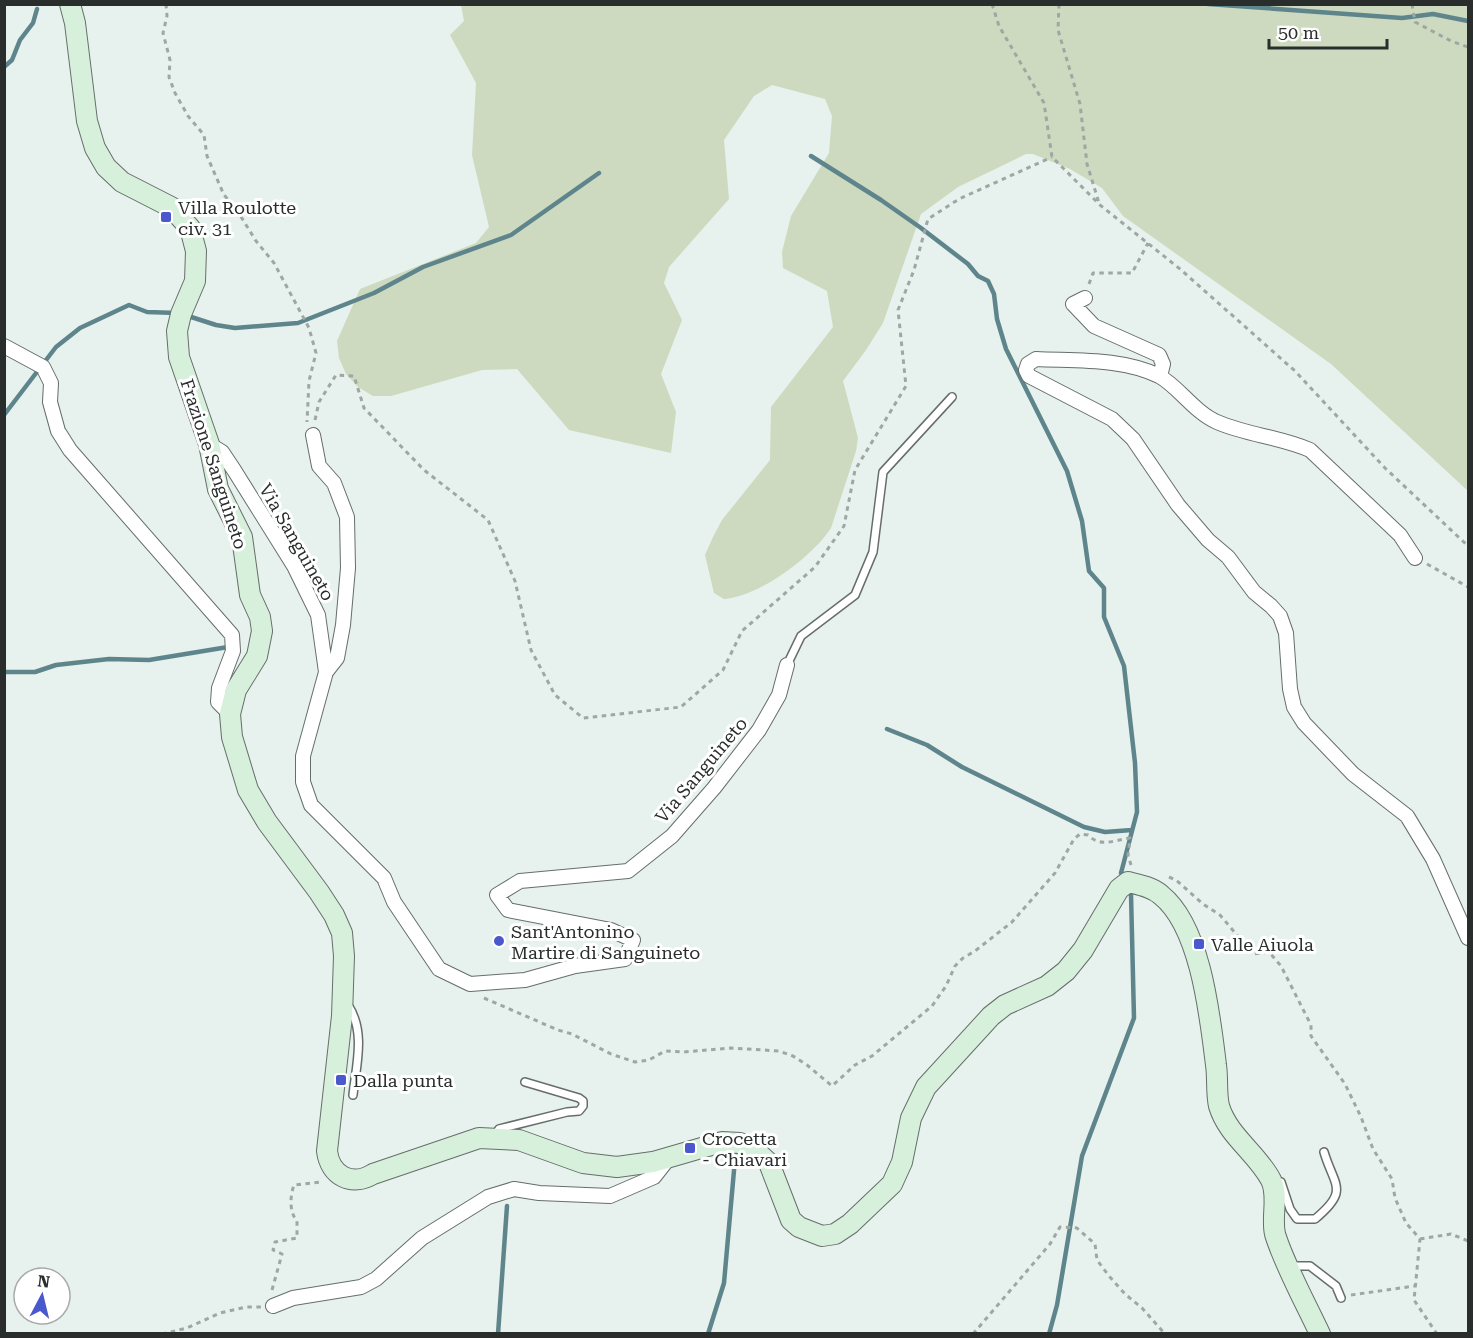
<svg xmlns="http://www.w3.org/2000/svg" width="1473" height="1338" font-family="'Roboto Serif',serif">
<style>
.green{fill:#cddabf}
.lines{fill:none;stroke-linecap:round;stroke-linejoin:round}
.stream{stroke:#5f858c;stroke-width:4.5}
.lane-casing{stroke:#666e6b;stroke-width:10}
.street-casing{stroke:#666e6b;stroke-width:16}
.secondary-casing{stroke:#666e6b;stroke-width:22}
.path{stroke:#9fa7a4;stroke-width:3;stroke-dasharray:4.5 4.5;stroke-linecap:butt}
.lane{stroke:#fff;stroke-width:7}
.street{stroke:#fff;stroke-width:14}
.secondary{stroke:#d6f0db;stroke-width:20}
.poi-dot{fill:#4a58ce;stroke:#fff;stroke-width:2}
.labels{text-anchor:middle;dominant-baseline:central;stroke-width:6;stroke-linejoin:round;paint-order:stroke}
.poi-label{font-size:18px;fill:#292d2b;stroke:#fff;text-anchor:start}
.street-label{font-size:18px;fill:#292d2b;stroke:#fff}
</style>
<rect width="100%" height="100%" fill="#e7f1ed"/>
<!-- green -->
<path class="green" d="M461,5h1007v486l-137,-127 -208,-148 -21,-28 -32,-19 -37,-15h-7l-68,33 -37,27 -38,109 -17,27 -23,31 15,57 -2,13 -25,77c-19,29 -71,68 -107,71l-10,-6 -9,-38 8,-18 9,-17 48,-60 1,-53 62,-80 -6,-36 -44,-23 -1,-16 9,-36 38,-63 3,-37 -7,-17 -53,-14 -18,11 -30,44 5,59 -60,68 -5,16 18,37 -21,54 15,38 -5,41 -102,-23 -52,-61 -35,1 -91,26h-18l-15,-9 -12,-13 -7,-16 -2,-17 23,-52 116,-46 13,-16 -17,-72 4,-72 -26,-48 14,-14z"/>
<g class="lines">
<!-- stream -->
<path class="stream" d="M1208,4l194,14 31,-4 35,7
M4,67l8,-7 8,-20 13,-17 4,-14
M811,156l70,44 40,28 47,36 10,12 10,5 6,13 3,25 9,30 61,122 15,50 7,50 15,17v29l20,49 11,97 2,49 -16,61
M185,315l31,10 19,3 63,-5 76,-30 49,-26 88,-32 88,-62
M4,415l52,-68 24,-19 49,-23 18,7 30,1
M4,672h31l21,-7 53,-6 40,1 79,-13
M887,729l40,16 35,22 122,60 21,5 27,-2
M498,1334l9,-128
M708,1334l16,-51 12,-135
M1049,1334l8,-29 25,-149 52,-138 -3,-124"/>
<!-- lane casing -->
<g class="lane-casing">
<path id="lane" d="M787,665l14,-29 54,-41 18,-43 10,-80 69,-75
M348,1005c18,27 8,61 5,90
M495,1135l4,-6 68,-17 12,-1 4,-5v-5l-4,-3 -54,-16
M1281,1182l9,27 7,10h18c35,-29 19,-33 9,-67
M1291,1266h19l26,20 5,12"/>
</g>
<!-- street casing -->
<g class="street-casing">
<path id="street" d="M1085,298l-12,6 21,22 65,29 4,9 -3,12
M4,346l39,21 8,16 -1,19 8,29 12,19 162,185 1,16 -14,37 -1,14 12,12
M313,435l6,31 15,17 13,34 1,51 -5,57 -6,33 -11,14
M209,444l13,8 12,18 60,96 24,49 8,57 -23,84v26l8,23 73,73 10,24 45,67 31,15 55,-4 50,-14 50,-7 8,-19 -22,-10 -103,-20 -11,-15 23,-14 108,-10 44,-35 42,-48 45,-58 20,-35 8,-30
M1415,558l-15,-23 -90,-85c-30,-13 -63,-15 -93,-28 -23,-10 -39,-36 -58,-46 -37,-18 -83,-15 -123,-17l-8,5 -2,6 3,6 83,43 21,20 45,66 30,35 20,17 26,35 17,14 9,10 6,17 4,56 4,18 10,16 49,51 54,42 26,43 35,79
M273,1306l20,-8 68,-11 15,-8 46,-41 66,-41 26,-8 25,4 71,3 44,-19 15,-19"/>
</g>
<!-- secondary casing -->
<g class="secondary-casing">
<path id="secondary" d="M70,4l5,19 12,98 8,27 11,19 16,15 49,25 19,21 6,23 -1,30 -14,33 -4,17 2,26 30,87 9,45 24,48 8,58 10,22 2,14 -5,25 -21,34 -6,24 2,23 16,53 19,32 52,70 15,23 8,18 2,23 -2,60 -15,135c3,25 25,36 46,23l106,-36 40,2 64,23 34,4 36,-5 69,-20 18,1 17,9 12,11 22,57 8,7 23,9 13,-2 15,-10 42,-40 10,-22 9,-44 15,-31 65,-71 14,-11 42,-19 19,-15 17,-21 36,-61 9,-7c12,3 24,5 33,13 40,32 49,122 55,170 2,13 0,28 3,41 9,30 38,47 52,74 8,16 0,37 4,54 9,30 31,70 45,100"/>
</g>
<!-- path -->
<path class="path" d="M166,4l1,12 -4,17 7,27 -1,17 6,16 13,23 16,19 3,21 17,39 11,12 21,34 18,22 35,65 7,25 -7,28 -2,41
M992,4l7,22 45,77 8,54 48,48 80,64 115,102 90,97 83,78
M1059,4l-1,26 22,74 7,60 12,39
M1412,4l3,18 36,19 17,6
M1089,284l4,-11h39l16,-30
M315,420l4,-18 17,-27 18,1 10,32 60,62 64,50 27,61 16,69 24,45 28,23 98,-11 42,-37 19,-39 73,-64 29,-41 11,-56 51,-84 -8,-76 16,-40 14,-51 31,-20 93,-42
M1427,564l41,23
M1169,877l7,3 27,24 17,11 33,39 16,-2 12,14 30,59v11l34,48 16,33 12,32 19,30 3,19 11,25 14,16 -6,61 23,34
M484,998l74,32 14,4 39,20 24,8 14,-2 16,-9 19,1 47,-4 48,3 14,5 14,9 25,21 23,-21 17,-9 60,-50 14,-20 9,-20 8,-8 12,-7 37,-29 43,-49 19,-34 6,-5 8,1c13,13 26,5 42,3l-2,17 3,10
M1420,1239l31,-5 17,7
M272,1290l10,-36 -9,-4 2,-8 22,-4v-17c-8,-9 -7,-25 -3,-36l28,-3
M1351,1295l64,-9
M162,1334l25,-6 33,-15 26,-6h15
M973,1334l77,-90 10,-17 17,1 18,16 2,16 12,16 16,18 17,14 23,26"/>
<!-- lane -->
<use href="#lane" class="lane"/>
<!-- street -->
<use href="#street" class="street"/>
<!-- secondary -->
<use href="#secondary" class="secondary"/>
</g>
<!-- markers -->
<g class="poi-dot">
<rect x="160" y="211" width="12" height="12" rx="3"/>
<circle cx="499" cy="941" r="6"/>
<rect x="1193" y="938" width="12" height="12" rx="3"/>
<rect x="335" y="1074" width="12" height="12" rx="3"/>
<rect x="684" y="1142" width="12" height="12" rx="3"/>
</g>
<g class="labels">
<!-- poi labels -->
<g class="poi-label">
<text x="178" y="207">Villa Roulotte<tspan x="178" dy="21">civ. 31</tspan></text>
<text x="511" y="931">Sant'Antonino<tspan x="511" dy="21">Martire di Sanguineto</tspan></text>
<text x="1211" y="944">Valle Aiuola</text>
<text x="353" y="1080">Dalla punta</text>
<text x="702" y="1138">Crocetta<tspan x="702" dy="21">- Chiavari</tspan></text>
</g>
<!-- street labels -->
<g class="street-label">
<text transform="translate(214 464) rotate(72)">Frazione Sanguineto</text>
<text transform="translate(297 542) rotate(60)">Via Sanguineto</text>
<text transform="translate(701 770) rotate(-50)">Via Sanguineto</text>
</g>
</g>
<!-- border -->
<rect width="1473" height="1338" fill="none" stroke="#292d2b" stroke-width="12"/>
<!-- north arrow -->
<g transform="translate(42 1296) rotate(7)"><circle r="28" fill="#ffffff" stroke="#a9abaa" stroke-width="1.5"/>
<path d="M0-4.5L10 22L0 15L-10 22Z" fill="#4a58ce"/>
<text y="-9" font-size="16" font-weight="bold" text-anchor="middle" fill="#292d2b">N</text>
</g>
<!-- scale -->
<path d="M1269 39v9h118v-9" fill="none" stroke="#292d2b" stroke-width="3"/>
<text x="1278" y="39" font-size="18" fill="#292d2b" stroke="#ffffff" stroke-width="4.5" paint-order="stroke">50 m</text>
</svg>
